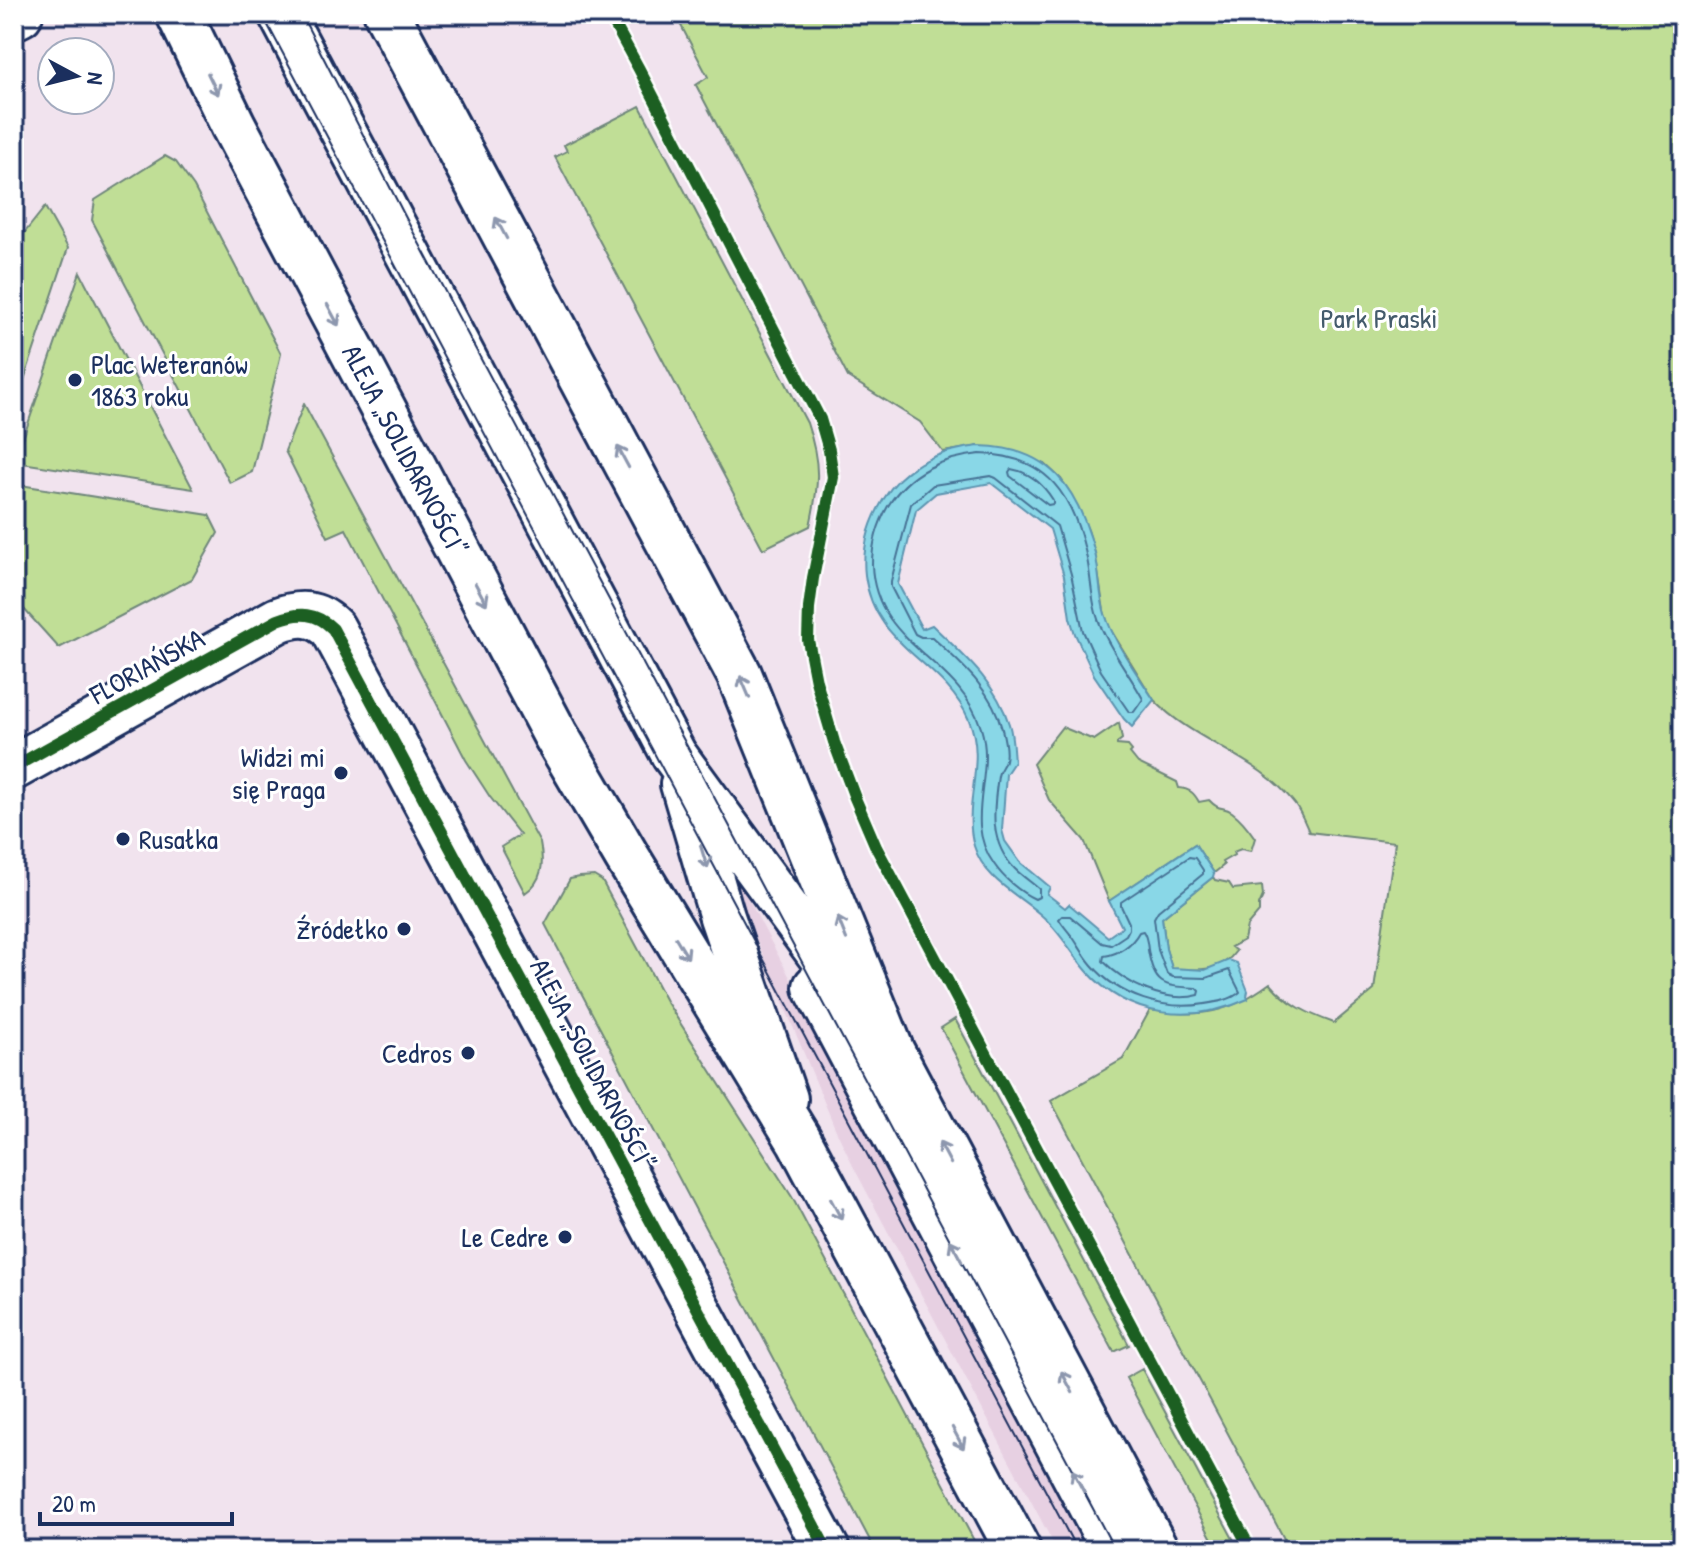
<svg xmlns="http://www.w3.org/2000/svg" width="1697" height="1564" font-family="'Patrick Hand',sans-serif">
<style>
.built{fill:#e7d0e2}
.green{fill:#c0de96;stroke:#6e867a;stroke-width:2}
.water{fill:#89d7e7;stroke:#5d94b0;stroke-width:2}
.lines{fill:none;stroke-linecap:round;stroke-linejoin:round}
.shore{stroke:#477295;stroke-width:2}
.minor-casing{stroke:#1b2f5e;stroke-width:50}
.major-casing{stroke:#1b2f5e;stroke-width:50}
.minor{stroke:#fff;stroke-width:44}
.major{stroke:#fff;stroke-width:44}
.tram{stroke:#1b2f5e;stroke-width:2}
.cycleway-casing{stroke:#fff;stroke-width:17}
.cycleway{stroke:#1b5e20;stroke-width:12}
.oneway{stroke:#8d97ae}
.poi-dot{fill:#1b2f5e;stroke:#fff;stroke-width:3}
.labels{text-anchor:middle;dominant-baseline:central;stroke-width:6;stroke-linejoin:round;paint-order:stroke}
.park-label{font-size:28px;fill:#445b6c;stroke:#fff}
.poi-label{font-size:28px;fill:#1b2f5e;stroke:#fff;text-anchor:end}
.street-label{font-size:28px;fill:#1b2f5e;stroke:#fff}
</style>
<rect width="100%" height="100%" fill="#f1e3ee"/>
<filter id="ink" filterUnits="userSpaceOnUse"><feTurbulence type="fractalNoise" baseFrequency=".0125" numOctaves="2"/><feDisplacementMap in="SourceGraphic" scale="16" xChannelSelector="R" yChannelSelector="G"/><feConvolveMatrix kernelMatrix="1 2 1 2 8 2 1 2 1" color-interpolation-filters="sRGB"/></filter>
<g filter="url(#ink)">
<!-- built -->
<path class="built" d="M710,827l384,723h-37l-203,-382 -19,-40z"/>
<!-- green -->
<path class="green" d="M675,14h1008v1536h-393l-239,-449 72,-42 27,-49c51,8 78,4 120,-27 17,21 39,31 64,40l40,-33 21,-148 -86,-10c-4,-9 -8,-20 -14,-28 -36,-48 -99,-60 -141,-104l-45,-73 -5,-16 -9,-58 -7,-23 -17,-36 -10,-15 -16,-15 -66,-18 -36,6 -23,-30 -72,-45 -152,-292 12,-8z
M640,106l167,317c14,41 12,62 3,103l-47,23 -208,-392 12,-6 -3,-6z
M165,156l11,6 18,25 87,167 -29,118 -22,11 -138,-263 3,-20z
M45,207l23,41 -54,162v-164z
M80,272l113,217 -178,-27z
M304,404l236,439c4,20 3,38 -15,50l-24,-46 19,-12 -30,-38 -24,-37 -120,-231 -18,8 -43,-86z
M14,484l195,31 9,18 -26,46 -133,69 -45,-50z
M1119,723l3,16 -5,4v2l11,1 4,5 -2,2 8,10 39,19 2,6c11,1 15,5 20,14l10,-2c10,11 14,6 23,12 8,6 17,17 23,26l-4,13 -10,-2 -8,3 1,3 -12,7 2,3 -10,8 -19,-29 -86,57 -25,-61 -35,-40 -16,-36 29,-37 32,13z
M594,876l8,5 64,120 126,196 187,353h-104l-330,-626 25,-45 10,-2z
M1213,877l2,3 14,3 4,6 29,-3 1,10 -4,9v7l-12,14 -3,14 -13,7 5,4c-15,22 -40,19 -64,18l-6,-20 -4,-31z
M955,1019l174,326 -15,7 -173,-324z
M1142,1369l97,181h-21l-92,-172z"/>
<!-- water -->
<path class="water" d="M979,446c71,1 99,42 116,107 5,21 4,42 10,61 10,31 32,59 49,86l-22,27 -8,-8 -30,-44 -19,-41 -5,-16 -6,-42 -14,-47 -59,-46 -55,10 -20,17 -18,74 24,45 10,-4c31,30 64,57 77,99 4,12 4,26 5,38l-8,12 -4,56 3,11 15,21 30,25 -3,7 18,14 4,-4 39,33 14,-10 -13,-26 86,-57 19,29 -1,4 -51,41 4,31 6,19 33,2 24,-10 8,3 11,28 -1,5 1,3c-55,25 -119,20 -161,-28 -16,-18 -27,-40 -46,-56 -24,-21 -57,-36 -67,-69 -12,-42 13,-84 -5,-126 -26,-60 -95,-72 -104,-145 -3,-26 4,-52 18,-75 21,-36 56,-50 96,-54z"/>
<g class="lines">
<!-- shore -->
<path class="shore" d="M980,454c68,1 94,43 107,105 4,18 4,36 9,54 9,31 32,58 47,86l-9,13h-5l-28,-41 -18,-40 -12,-57 -14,-48 -61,-48 -5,-2 -58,9 -22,19 -20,77v6l24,47 6,3h11c28,26 60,52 70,92 2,8 5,23 3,31 -1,6 -6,9 -7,16 -5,34 -9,67 17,93 7,7 16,13 24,20v8l-4,2c-15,-7 -31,-20 -41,-35 -32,-44 2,-89 -13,-136 -22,-70 -107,-83 -109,-164 0,-21 6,-40 16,-58 21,-34 53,-48 92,-52z
M1011,469c19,3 32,15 42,31v4l-5,1 -38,-29 -1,-4z
M1189,857l6,1 8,12v4l-45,37 -4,7 4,32 9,24 6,3 33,1 23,-8 11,22c-9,8 -22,10 -35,12 -40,7 -86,-7 -113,-39 -7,-8 -12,-17 -18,-26 -5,-7 -11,-13 -15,-20l3,-3h8l32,27 9,2 15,-10 3,-6v-6l-8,-17v-4z
M1143,931c4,6 4,11 5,19 6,37 16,36 49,38l3,3 -1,4c-34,9 -73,-11 -96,-34l1,-5c15,-2 28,-11 35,-24z"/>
<!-- minor casing -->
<g class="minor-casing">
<path id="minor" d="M281,14l393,741 202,276
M14,17l6,-3
M14,767l264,-147c21,-8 38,-8 55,9l494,921
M683,784l39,133 63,182
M816,987l298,563"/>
</g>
<!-- major casing -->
<g class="major-casing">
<path id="major" d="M179,14l54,111 322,609 72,123 172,283 219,410
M387,14l352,660 153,378 264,498"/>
</g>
<!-- minor -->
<use href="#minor" class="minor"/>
<!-- major -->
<use href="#major" class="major"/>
<!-- tram -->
<path class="tram" d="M262,14l815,1536
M301,14l108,210 706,1326"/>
<!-- cycleway casing -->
<g class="cycleway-casing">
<path id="cycleway" d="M609,14l30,55 181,350 9,31 4,27 -20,101 -4,30 -1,32 8,41 18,61 21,56 21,49 375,703
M14,767l264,-147c21,-8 38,-8 55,9l494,921"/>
</g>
<!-- cycleway -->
<use href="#cycleway" class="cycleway"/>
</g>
<!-- one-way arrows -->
<defs><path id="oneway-shaft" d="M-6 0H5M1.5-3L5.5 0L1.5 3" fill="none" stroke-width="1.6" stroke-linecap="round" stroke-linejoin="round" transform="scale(2)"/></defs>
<g class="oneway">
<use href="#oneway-shaft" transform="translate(213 84) rotate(64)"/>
<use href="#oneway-shaft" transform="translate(501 228) rotate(-118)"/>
<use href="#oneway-shaft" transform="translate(333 315) rotate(62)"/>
<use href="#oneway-shaft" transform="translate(623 457) rotate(-118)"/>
<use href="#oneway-shaft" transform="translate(481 594) rotate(62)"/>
<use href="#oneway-shaft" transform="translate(745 687) rotate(-113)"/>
<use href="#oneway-shaft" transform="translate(704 857) rotate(73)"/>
<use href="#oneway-shaft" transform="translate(842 928) rotate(-112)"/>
<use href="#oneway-shaft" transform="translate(682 948) rotate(59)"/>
<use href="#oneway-shaft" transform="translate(945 1153) rotate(-118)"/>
<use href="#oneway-shaft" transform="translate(836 1209) rotate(62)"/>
<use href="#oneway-shaft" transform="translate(956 1251) rotate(-118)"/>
<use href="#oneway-shaft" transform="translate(1067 1382) rotate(-118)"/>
<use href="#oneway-shaft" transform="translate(958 1438) rotate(62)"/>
<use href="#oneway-shaft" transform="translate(1078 1481) rotate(-118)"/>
</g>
</g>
<!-- markers -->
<g class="poi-dot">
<circle cx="75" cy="380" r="8"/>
<circle cx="341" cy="773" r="8"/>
<circle cx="123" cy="839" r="8"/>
<circle cx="404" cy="929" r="8"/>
<circle cx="468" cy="1053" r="8"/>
<circle cx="565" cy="1237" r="8"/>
</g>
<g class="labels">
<!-- park labels -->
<g class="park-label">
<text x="1379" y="318">Park Praski</text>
</g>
<!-- poi labels -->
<g class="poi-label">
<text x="91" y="364" text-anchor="start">Plac Weteranów<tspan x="91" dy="32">1863 roku</tspan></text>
<text x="325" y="757">Widzi mi<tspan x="325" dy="32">się Praga</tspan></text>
<text x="139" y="839" text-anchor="start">Rusałka</text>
<text x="388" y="929">Źródełko</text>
<text x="452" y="1053">Cedros</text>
<text x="549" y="1237">Le Cedre</text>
</g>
<!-- street labels -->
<g class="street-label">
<text transform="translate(405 450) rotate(62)">ALEJA „SOLIDARNOŚCI”</text>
<text transform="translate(147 666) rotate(-29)">FLORIAŃSKA</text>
<text transform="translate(593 1064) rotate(62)">ALEJA „SOLIDARNOŚCI”</text>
</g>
</g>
<!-- margin -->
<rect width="1697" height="1564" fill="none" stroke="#fff" stroke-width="48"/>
<rect x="24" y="24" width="1649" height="1516" fill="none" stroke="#1b2f5e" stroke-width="3" filter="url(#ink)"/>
<!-- north arrow -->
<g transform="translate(76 76) rotate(97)"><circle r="38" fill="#ffffff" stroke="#a4acbf" stroke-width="2"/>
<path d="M0-6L14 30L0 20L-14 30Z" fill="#1b2f5e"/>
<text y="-12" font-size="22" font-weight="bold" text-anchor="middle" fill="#1b2f5e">N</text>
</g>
<!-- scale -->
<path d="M40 1512v12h192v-12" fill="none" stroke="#1b2f5e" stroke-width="4"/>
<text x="52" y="1512" font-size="24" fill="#1b2f5e" stroke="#ffffff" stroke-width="6" paint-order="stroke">20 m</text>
</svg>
